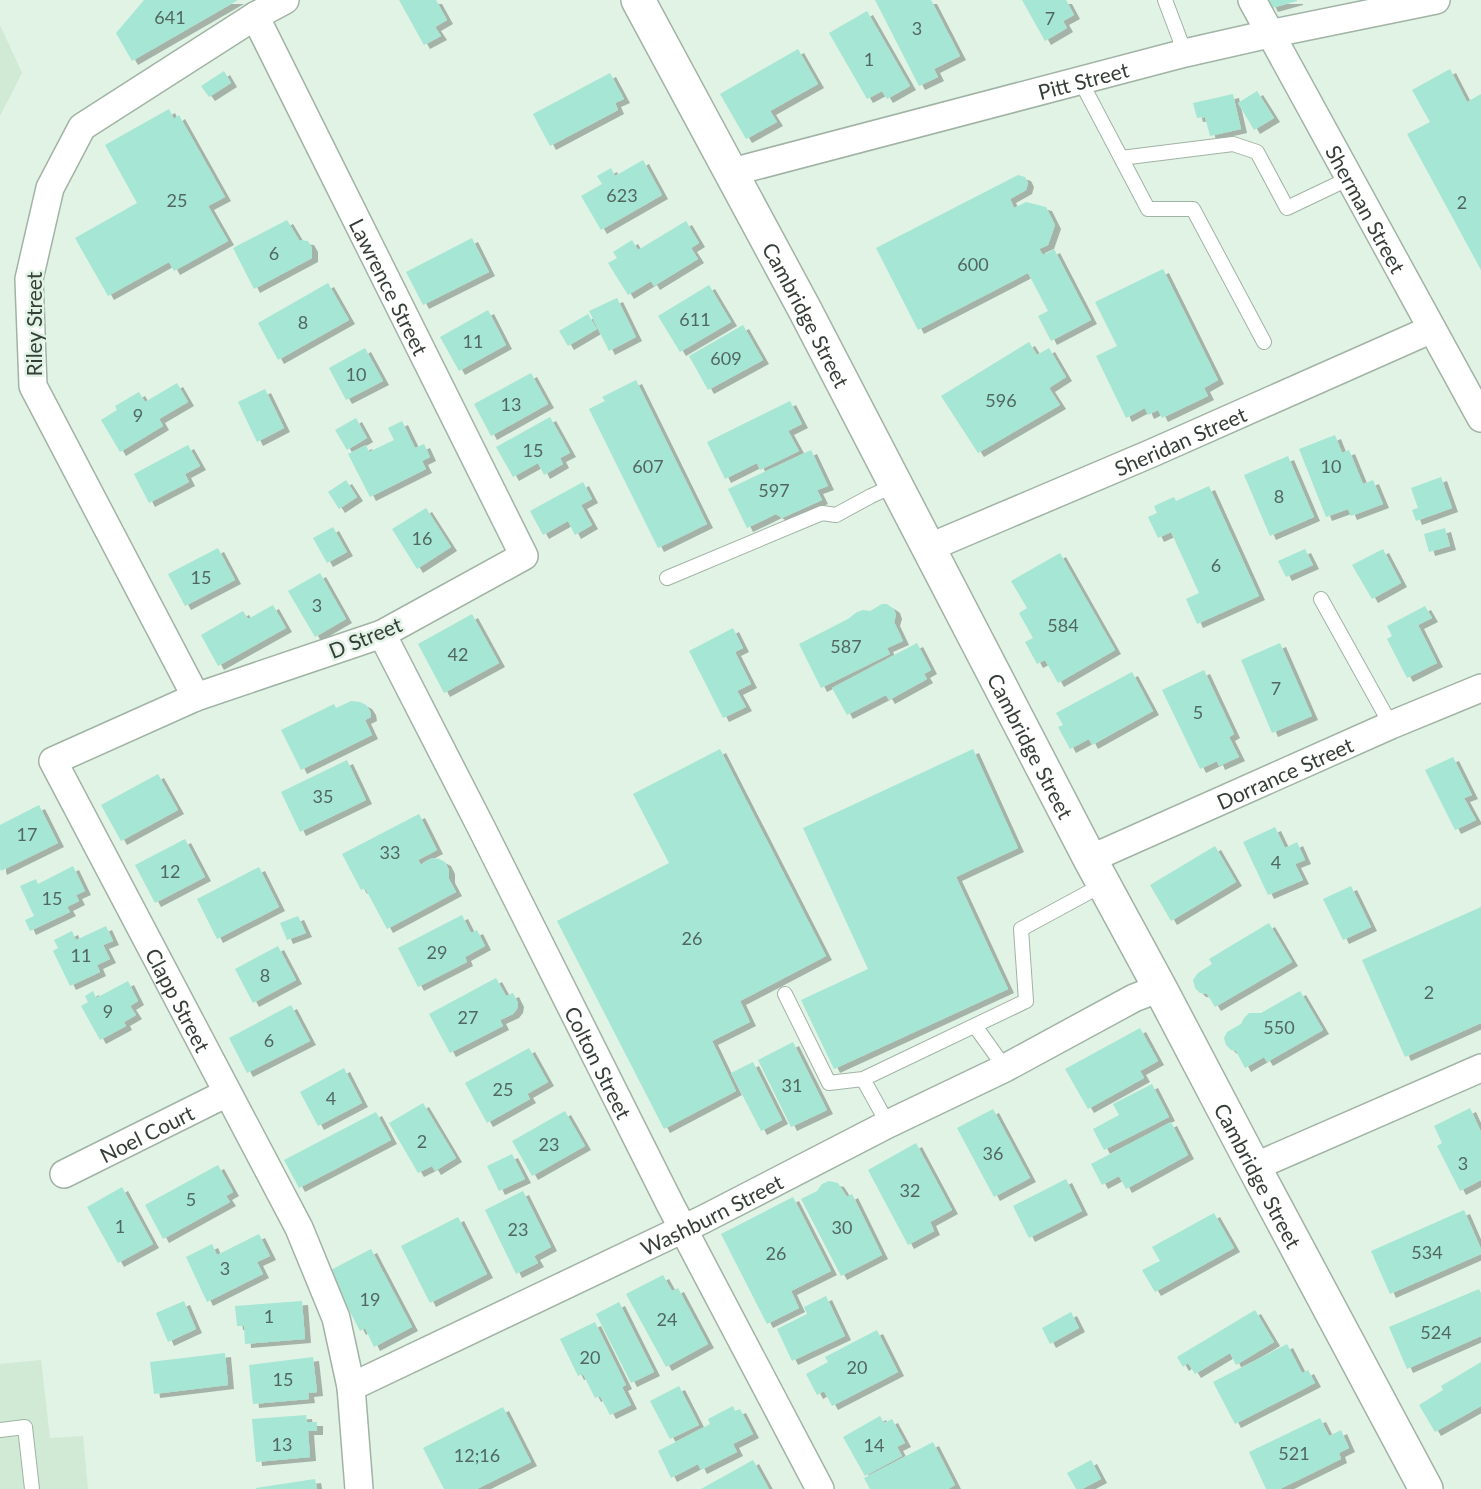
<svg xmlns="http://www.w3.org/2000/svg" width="1481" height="1489" font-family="Lato,sans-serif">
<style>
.built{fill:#d0ead5}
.building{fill:#a6e6d5;filter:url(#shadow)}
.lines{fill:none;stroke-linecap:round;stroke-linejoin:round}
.lane-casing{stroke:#a1b3a5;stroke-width:16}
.street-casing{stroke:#a1b3a5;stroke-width:30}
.primary-casing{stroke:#a1b3a5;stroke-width:36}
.lane{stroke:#fff;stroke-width:14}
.street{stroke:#fff;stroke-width:27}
.primary{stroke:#fff;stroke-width:33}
.labels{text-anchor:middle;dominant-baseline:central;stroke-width:5;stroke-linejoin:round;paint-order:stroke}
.number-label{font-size:18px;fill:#52685f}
.street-label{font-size:21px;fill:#363e38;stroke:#e0f3e4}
</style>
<defs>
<filter id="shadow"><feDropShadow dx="6" dy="4" stdDeviation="0" flood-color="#0004"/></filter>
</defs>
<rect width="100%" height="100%" fill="#e0f3e4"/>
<!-- built -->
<path class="built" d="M0,25l22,48 -22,43z
M41,1360l9,78 33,-2 5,53h-88v-125z"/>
<!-- building -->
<path class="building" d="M144,0h94l-106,61 -16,-28z
M399,0h37l11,20 -12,7 6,9 -17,9z
M875,0h56l29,56 -26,13 4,8 -19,9z
M1022,0h44l8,15 -11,6 4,7 -22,13z
M1268,0h29v1l-25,7z
M867,11l43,75 -23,13 -5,-8 -15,8 -38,-66z
M798,49l20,35 -48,27 7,11 -31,17 -26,-45z
M1450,69l17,33 14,-8v176l-74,-136 23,-12 -18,-32z
M224,71l7,12 -22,14 -8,-11z
M610,73l14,26 -9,4 3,7 -68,36 -17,-32z
M1257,91l17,27 -20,12 -16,-27z
M1233,94l8,35 -31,7 -5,-19 -8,1 -4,-15z
M169,109l5,10 5,-4 46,82 -17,9 20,35 -54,30 -5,-9 -61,34 -33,-58 62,-35 -32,-58z
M643,160l19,35 -61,35 -20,-34 21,-12 -5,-8 14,-8 4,8z
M1018,175l7,2 3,6 -2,7 -16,9 4,9 12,-6 20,5 9,18 -7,20 -9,4 4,6 11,-6 37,71 -40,21 -13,-25 10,-5 -20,-38 -110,57 -42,-82z
M287,220l12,20 9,1 4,7v10l-58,31 -21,-41z
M686,221l13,22 -8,5 7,11 -44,27 -3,-5 -23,14 -20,-32 9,-5 -4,-6 19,-12 6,10z
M472,238l17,34 -66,33 -17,-33z
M1163,269l55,111 -14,8 4,8 -46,22 -4,-8 -10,5 -3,-7 -19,10 -30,-62 21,-10 -22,-44z
M328,283l21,37 -71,40 -20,-37z
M709,285l22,37 -51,30 -22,-36z
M617,298l19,39 -27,14 -20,-40z
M488,310l18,35 -47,26 -19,-34z
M588,314l9,15 -29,17 -9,-15z
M743,325l20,35 -55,30 -19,-34z
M1029,342l8,13 12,-7 17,29 -17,11 11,17 -82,48 -37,-57z
M365,348l18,33 -37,19 -17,-32z
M531,373l17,31 -57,32 -17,-32z
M636,380l71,144 -49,24 -69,-139 16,-8 -3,-4z
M177,383l11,19 -29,17 4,7 -43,26 -19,-32 16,-10 -2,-4 24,-14 6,10z
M265,389l19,39 -27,14 -19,-40z
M790,401l12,23 -14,7 11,20 -39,19 -3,-7 -32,16 -18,-37z
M550,417l20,36 -10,5 3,6 -19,11 -6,-12 -25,14 -17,-30z
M356,418l11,20 -20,12 -12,-20z
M402,421l13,27 9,-4 6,13 -8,4 4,8 -56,28 -22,-43 18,-9 3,7 25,-12 -6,-12z
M1335,435l7,18 7,-3 14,34 10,-4 10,24 -32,12 -3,-7 -22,8 -27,-68z
M188,445l12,21 -15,8 4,8 -40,21 -15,-29z
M811,450l17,36 -11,4 5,10 -40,18 -6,-4 -29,14 -19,-39z
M1288,456l26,61 -44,19 -26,-61z
M1441,477l11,31 -36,13 -4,-11 6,-2 -7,-20z
M346,480l11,17 -18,12 -11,-17z
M583,482l9,17 -11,6 11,20 -17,10 -7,-14 -25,14 -13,-24z
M1209,486l50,110 -62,28 -11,-25 13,-6 -28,-61 -13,6 -10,-21 9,-4 -3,-7 20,-9 2,4z
M426,508l25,39 -34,22 -25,-40z
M333,527l14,25 -20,11 -14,-25z
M1445,528l5,18 -21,6 -5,-18z
M218,548l17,32 -50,26 -17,-32z
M1305,549l8,16 -27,12 -8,-16z
M1383,549l18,34 -29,16 -20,-34z
M1060,553l55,97 -57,33 -13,-23 -8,4 -12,-22 8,-4 -14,-25 8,-5 -16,-27z
M320,573l26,46 -31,18 -27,-46z
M882,604h5l7,5 2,6 -2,7 9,19 -16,7 3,6 -69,34 -22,-44 49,-25 9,-7 6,-2 7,1z
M273,605l13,23 -68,38 -17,-31 42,-24 5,8z
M1425,606l7,12 -14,7 19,38 -30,15 -20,-39 5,-3 -5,-10z
M472,614l27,49 -55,30 -26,-49z
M733,628l10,20 -8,4 16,32 -14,7 9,16 -23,11 -34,-67z
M917,643l14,27 -7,4 3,5 -38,21 -3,-5 -39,20 -15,-27z
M1280,643l32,73 -40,17 -31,-73z
M1204,670l30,64 -5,3 10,20 -20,9 -2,-5 -17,8 -38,-79z
M1132,672l21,39 -61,34 -3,-6 -19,10 -12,-22 5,-2 -7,-12z
M351,701l9,1 6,3 4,6 1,6 -6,3 7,15 -71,35 -20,-40 53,-26 2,4z
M720,749l106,207 -86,45 10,21 -38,19 24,50 -72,38 -107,-208 112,-58 -36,-69z
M973,749l45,99 -62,29 52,112 -174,80 -33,-69 67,-31 -65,-141z
M1453,757l19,38 -8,3 12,22 -21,10 -30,-60z
M347,760l19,40 -66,32 -19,-40z
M158,774l20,36 -57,31 -20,-36z
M39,805l19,38 -57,28 -1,-3v-43z
M419,814l18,36 -19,10 3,5 5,-4 7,-3 6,1 6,3 4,8v9l7,13 -69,37 -22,-41 -4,2 -19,-36z
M1275,827l10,21 12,-6 8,18 -10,4 8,16 -35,15 -25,-53z
M185,839l20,38 -50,26 -20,-38z
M1215,846l21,36 -65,39 -21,-36z
M73,866l12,25 -9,4 3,6 -12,6 3,5 -40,19 -5,-11 9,-4 -14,-30 16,-7 2,5z
M259,867l20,40 -62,32 -20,-40z
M1351,886l20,41 -28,13 -20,-41z
M1481,907v116l-76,34 -43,-97z
M462,915l9,18 6,-3 8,16 -20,11 2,5 -49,25 -20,-39z
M298,916l8,17 -19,7 -7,-17z
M1269,923l23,39 -77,45 -8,-13 -7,-1 -5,-5 -2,-8 5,-7 14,-9 -3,-5z
M106,926l7,15 -10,4 7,14 -13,6 3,7 -30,14 -17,-35 5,-3 -4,-8 18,-9 4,9z
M278,946l18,34 -43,23 -18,-34z
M496,978l10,18 7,-3 5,10 -1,6 -4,5 -13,6 3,6 -53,27 -21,-39z
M128,981l10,20 -8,5 6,9 -12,7 2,4 -26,14 -19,-34 7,-4 -3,-6 8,-5 3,7z
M1300,991l23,39 -56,32 -3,-5 -19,11 -9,-17 -5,-1 -5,-5 -2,-7 3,-6 14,-8 3,-6 5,-5h12z
M291,1005l19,36 -63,32 -18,-35z
M1140,1028l18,33 -18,10 4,7 -56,31 -23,-40z
M793,1042l34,68 -36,17 -33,-67z
M529,1048l19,34 -21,12 3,5 -43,24 -22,-40z
M753,1062l29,58 -21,11 -30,-58z
M344,1068l18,35 -44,23 -18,-34z
M1152,1084l17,33 -65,33 -11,-21 26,-14 -6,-11z
M423,1103l33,55 -21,13 -3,-5 -14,7 -29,-50z
M1470,1108l11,24v48l-21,11 -23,-45 5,-3 -8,-17z
M993,1109l37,69 -36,19 -37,-69z
M565,1111l20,35 -53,30 -20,-35z
M376,1112l15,28 -92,48 -15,-28z
M1171,1122l17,33 -62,34 -7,-13 -17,9 -11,-21z
M916,1143l36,67 -22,12 4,9 -26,14 -40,-75z
M512,1154l13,25 -26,12 -12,-25z
M218,1165l15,27 -7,4 4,6 -67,37 -18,-34z
M1066,1179l16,32 -53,27 -16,-32z
M829,1181l9,2 9,14 5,-3 30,61 -41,21 -40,-77 16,-8 5,-7z
M122,1187l31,57 -35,19 -31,-56z
M523,1191l28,56 -17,9 4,7 -22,11 -31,-64z
M793,1197l38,74 -40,20 8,17 -32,16 -46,-90z
M1464,1210l17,39v5l-91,40 -19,-43z
M1214,1213l20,35 -79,44 -13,-22 18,-9 -8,-14z
M458,1217l29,57 -57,29 -29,-57z
M259,1234l11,22 -13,6 6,12 -56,28 -21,-45 26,-13 5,11z
M371,1249l41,78 -38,20 -9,-19 -5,3 -31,-60z
M663,1275l9,16 6,-3 30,56 -42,23 -40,-73z
M1479,1289l2,4v43l-74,33 -18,-42z
M826,1296l19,40 -53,25 -15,-32 30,-15 -3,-7z
M184,1301l12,28 -28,13 -12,-29z
M302,1301l3,38 -60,5 -1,-18h-7l-2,-20z
M619,1302l35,70 -23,11 -35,-69z
M1255,1310l19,32 -38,23 -6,-12 -35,21 -7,-11 -5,4 -6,-10z
M1071,1312l8,16 -29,16 -8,-16z
M595,1322l31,63 -4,2 9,18 -21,10 -10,-19 -5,2 -12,-24 -5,2 -18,-37z
M877,1330l21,42 -66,34 -8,-15 -7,4 -11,-21 22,-12 -3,-5z
M1287,1344l15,29 6,-3 7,13 -80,41 -22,-42z
M225,1353l3,32 -74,9 -4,-32z
M313,1357l4,35 -9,1 1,6 -56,5 -4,-39z
M1481,1362v44l-46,26 -16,-27 24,-15 -2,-4z
M679,1386l20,39 -29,14 -20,-38z
M733,1406l2,5 5,-2 13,25 -20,10 4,8 -36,18 -3,-6 -27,14 -13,-27 52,-27 -2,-5z
M503,1407l28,55 -54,27h-33l-21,-41z
M306,1415l1,7h10v9h-9l2,26 -54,5 -4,-43z
M880,1416l4,7 8,-4 13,24 -8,4 5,9 -37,20 -22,-39z
M1320,1418l9,18 12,-6 8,18 -10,5 2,6 -61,30h-14l-17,-37z
M933,1442l22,43 -7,4h-78l-6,-11z
M753,1460l16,29h-68z
M1091,1460l10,19 -19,10h-6l-9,-16z
M315,1479l2,10h-61v-1z"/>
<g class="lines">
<!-- lane casing -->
<g class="lane-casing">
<path id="lane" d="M1165,0l20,53
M1080,80l68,129h45l71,133
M1121,158l112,-14 24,8 30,56 63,-30
M667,578l155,-65 14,2 35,-19 24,-11
M1321,599l70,126
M785,994l44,89 34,-4
M975,1026l30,42
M888,1124l-25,-45 163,-78 -5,-72 83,-45
M0,1430l25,-3 7,62"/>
</g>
<!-- street casing -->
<g class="street-casing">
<g id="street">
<path id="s1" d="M1252,0l229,418"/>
<path id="s2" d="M255,16l269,540 -142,78 -186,63 -143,64 246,467 37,90 15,69"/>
<path id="s3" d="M732,172l453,-119 84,-19 167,-34"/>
<path id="s4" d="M928,548l224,-95 280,-124"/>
<path id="s5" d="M382,634l100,195 189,377 149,283"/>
<path d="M196,697l-163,-311 -4,-107 21,-91 32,-61 173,-111 30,-16"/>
<path id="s6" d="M1090,859l301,-134 90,-37"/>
<path d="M1254,1167l227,-99"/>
<path id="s7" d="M64,1174l163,-81"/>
<path id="s8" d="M359,1489l-8,-102 353,-168 184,-95 117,-56 129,-70 26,-10"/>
</g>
</g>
<!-- primary casing -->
<g class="primary-casing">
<g id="primary">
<path id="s9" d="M638,0l167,310 285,549 70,129 94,179 172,322"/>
</g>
</g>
<!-- lane -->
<use href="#lane" class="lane"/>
<!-- street -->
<use href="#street" class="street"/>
<!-- primary -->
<use href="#primary" class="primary"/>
</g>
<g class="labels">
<!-- number labels -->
<g class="number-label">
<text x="170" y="17">641</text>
<text x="1050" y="18">7</text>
<text x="917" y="28">3</text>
<text x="869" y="59">1</text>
<text x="622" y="195">623</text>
<text x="177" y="200">25</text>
<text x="1462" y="202">2</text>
<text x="274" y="253">6</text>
<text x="973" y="264">600</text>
<text x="695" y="319">611</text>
<text x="303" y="322">8</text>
<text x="473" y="341">11</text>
<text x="726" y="358">609</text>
<text x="356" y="374">10</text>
<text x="1001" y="400">596</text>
<text x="511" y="404">13</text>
<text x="138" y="415">9</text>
<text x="533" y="450">15</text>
<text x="648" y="466">607</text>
<text x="1331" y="466">10</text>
<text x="774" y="490">597</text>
<text x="1279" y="496">8</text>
<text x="422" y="538">16</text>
<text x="1216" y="565">6</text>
<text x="201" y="577">15</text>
<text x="317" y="605">3</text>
<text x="1063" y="625">584</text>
<text x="846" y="646">587</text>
<text x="458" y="654">42</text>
<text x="1276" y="688">7</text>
<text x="1198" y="712">5</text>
<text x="323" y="796">35</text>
<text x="27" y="834">17</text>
<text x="390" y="852">33</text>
<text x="1276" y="862">4</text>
<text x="170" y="871">12</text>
<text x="52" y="898">15</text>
<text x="692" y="938">26</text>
<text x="437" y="952">29</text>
<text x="81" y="955">11</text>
<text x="265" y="975">8</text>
<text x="1429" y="992">2</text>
<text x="108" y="1011">9</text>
<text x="468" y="1017">27</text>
<text x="1279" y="1027">550</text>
<text x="269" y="1040">6</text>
<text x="792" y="1085">31</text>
<text x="503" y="1089">25</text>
<text x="331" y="1098">4</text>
<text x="422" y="1141">2</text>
<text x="549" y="1144">23</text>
<text x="993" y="1153">36</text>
<text x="1463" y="1163">3</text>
<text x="910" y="1190">32</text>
<text x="191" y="1199">5</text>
<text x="120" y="1226">1</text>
<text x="842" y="1227">30</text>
<text x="518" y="1229">23</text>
<text x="1427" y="1252">534</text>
<text x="776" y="1253">26</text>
<text x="225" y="1268">3</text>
<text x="370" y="1299">19</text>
<text x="269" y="1316">1</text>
<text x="667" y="1319">24</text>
<text x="1436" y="1332">524</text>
<text x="590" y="1357">20</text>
<text x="857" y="1367">20</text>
<text x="283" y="1379">15</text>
<text x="282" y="1444">13</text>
<text x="874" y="1445">14</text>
<text x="1294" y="1453">521</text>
<text x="477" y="1455">12;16</text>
</g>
<!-- street labels -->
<g class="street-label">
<text stroke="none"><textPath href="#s3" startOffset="363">Pitt Street</textPath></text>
<text stroke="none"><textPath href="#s1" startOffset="238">Sherman Street</textPath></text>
<text stroke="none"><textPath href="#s2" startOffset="302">Lawrence Street</textPath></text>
<text stroke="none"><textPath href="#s9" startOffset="357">Cambridge Street</textPath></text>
<text transform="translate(33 324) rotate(-90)">Riley Street</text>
<text stroke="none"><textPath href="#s4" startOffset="274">Sheridan Street</textPath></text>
<text transform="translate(365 637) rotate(-22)">D Street</text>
<text stroke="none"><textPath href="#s9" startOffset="843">Cambridge Street</textPath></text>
<text stroke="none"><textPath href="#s6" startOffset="213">Dorrance Street</textPath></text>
<text stroke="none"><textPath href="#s2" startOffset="1388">Clapp Street</textPath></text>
<text stroke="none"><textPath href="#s5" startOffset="480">Colton Street</textPath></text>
<text stroke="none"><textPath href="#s7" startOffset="92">Noel Court</textPath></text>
<text stroke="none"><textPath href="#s9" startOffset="1329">Cambridge Street</textPath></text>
<text stroke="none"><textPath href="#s8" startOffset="502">Washburn Street</textPath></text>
</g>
</g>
</svg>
